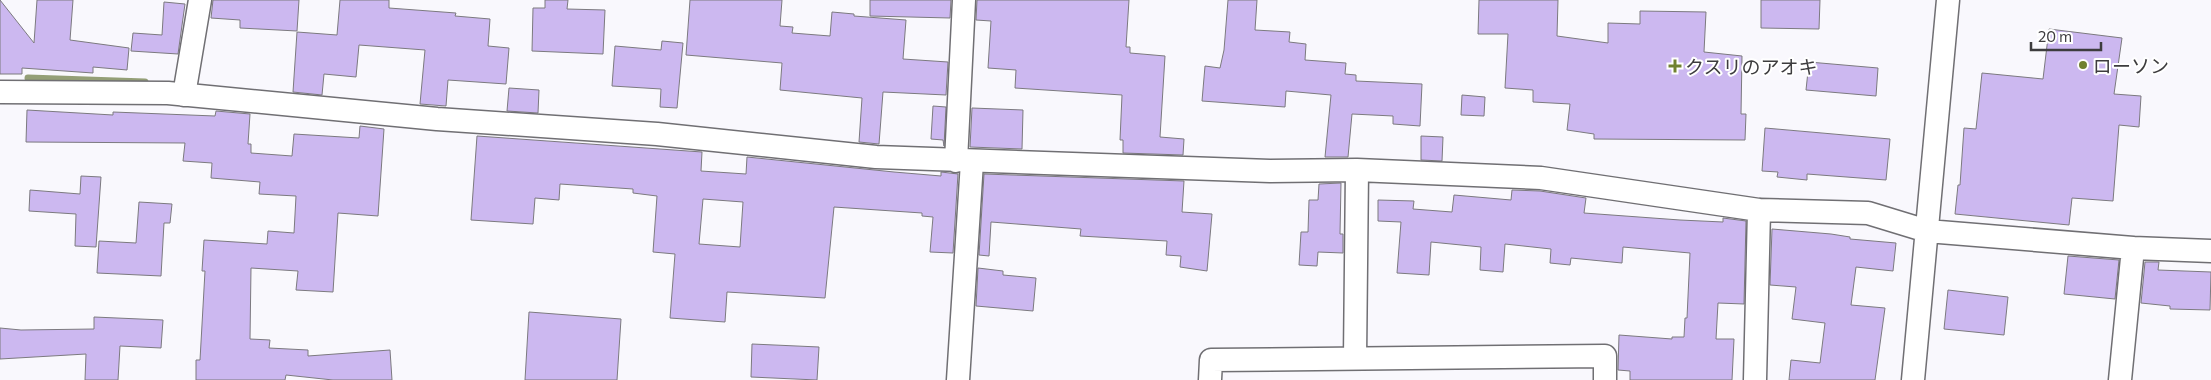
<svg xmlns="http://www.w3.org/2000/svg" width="2211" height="380" font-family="Commissioner,'Noto Sans JP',sans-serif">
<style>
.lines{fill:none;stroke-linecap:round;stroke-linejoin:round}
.stream{stroke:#949f77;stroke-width:7}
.building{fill:#ccb8f0;stroke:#7c7a7f;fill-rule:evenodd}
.street-casing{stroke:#706f73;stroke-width:25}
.street{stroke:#fff;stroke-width:22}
.poi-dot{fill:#708130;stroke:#fff;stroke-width:2}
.labels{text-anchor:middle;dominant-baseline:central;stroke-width:4;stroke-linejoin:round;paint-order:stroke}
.poi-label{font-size:19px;fill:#3d3c3e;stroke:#fff;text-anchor:start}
</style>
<rect width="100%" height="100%" fill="#f9f8fd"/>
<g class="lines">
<!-- stream -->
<path class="stream" d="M28,78l117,4"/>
</g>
<!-- building -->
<path class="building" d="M0,0l34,43 3,-43h36l-3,40 59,8 -2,22 -34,-3v6l-71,-5v6h-22z
M213,0h86l-2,31 -57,-3v-8l-29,-2z
M340,0h49v8l67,5 -1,3 35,3 -2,27 21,2 -3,36 -58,-4 -2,26 -26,-2 5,-54 -66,-5 -3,32 -32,-3 -2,21 -29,-3 4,-60 40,3z
M545,0h23l-1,9 38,1 -2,44 -71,-3 1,-43h12z
M690,0h92l-2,26 13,1 -1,6 38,3 2,-24 22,2v2l52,4 -3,39 45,3 -2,33 -63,-3 -4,52 -20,-2 3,-44 -82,-8 2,-27 -96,-8z
M870,0h81l-1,18 -80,-2z
M977,0h152l-3,47h4v6l35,3 -5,81 24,2 -1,16 -60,-2v-13h-3l2,-45 -107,-7 1,-18 -28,-2 3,-47 -15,-1z
M1228,0h29l-2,30 35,2 -1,10 17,2 -1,16 41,3 -1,11 11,1v6l66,3 -2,42 -27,-2v-8l-41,-2 -4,43h-23l6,-62 -45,-4 -1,16 -83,-6 3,-35 15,2 4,-18z
M1479,0h79l-1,36 51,7v-20l32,1v-13l66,1 -2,40 38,4 -1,58h5l-1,26 -151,-1v-5l-27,-4 3,-26 -37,-2v-12l-28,-2 3,-54h-30z
M1761,0h59l-1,29 -58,-1z
M164,2l21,2 -7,50 -47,-3 2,-18 29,2z
M2049,29l73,9 -8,56 27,2 -2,31 -20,-2 -6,76 -41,-3 -3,27 -114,-11 3,-29h2l4,-57 12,1 6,-56 61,6z
M662,41l21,2 -6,65 -17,-1 1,-18 -49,-3 3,-40 46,4z
M1809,62l69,6 -2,28 -70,-6z
M509,88l30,2 -1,23 -31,-2z
M1462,95l23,2 -1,19 -23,-1z
M933,106l13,1 -2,39 -1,-6 -12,-1z
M972,108l51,2 -1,39 -52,-2z
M27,110l86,5v-3l102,4 1,-5 34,3 -2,30h3v9l41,3 2,-22 65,4 1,-12 24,3 -6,87 -40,-3 -5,79 -37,-2 2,-19 -47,-3 -1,71 20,1 -1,8 39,2v6l82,-6 2,30h-59l-47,-5 -1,5h-89v-20h4l5,-89h-3l2,-31 63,4 1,-13 26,2 2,-37 -37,-2 1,-12 -49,-4 1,-15 -29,-2 2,-18 -159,-1z
M1765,128l125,11 -4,41 -79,-6v6l-30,-3 1,-5 -16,-1z
M477,136l225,16 -1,19 45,3 1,-17 147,15 47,4v-4l17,2 -5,79 -23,-1 3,-35 -11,-1v-3l-88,-6 -9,91 -98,-6 -2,30 -55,-4 5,-64 -22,-2 4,-56 -24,-3v-4l-73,-5 -1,16 -24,-2 -2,26 -62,-4zM703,199l40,3 -3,45 -41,-3z
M1421,136l22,1 -1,24 -21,-1z
M984,174l200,7 -2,31 30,2 -5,57 -27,-4 1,-11 -15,-1 1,-14 -87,-5 1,-7 -90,-7 -2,34 -10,-1z
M81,176l20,1 -5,70 -21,-1 1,-32 -47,-3 1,-21 50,4z
M1341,183l-1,51h3v19l-25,-1 -1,14 -18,-1 2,-33h7l1,-32h9l1,-16z
M1512,190l28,1 46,7 -2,15 96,7 43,2v-4l23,3 -2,83 -26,-1 -2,36h18l-2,41h-102v-9l-12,-1 1,-35 53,4v-2h12l1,-19h2l3,-65 -67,-6 -1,16 -51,-5 -1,7 -20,-2 1,-14 -46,-5 -2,28 -23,-2 1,-23 -50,-5 -2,33 -32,-2 4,-51 -23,-1v-21l36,1 -1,8 39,3 2,-17 57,5z
M139,202l33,2 -2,19h-6l-3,53 -64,-3 2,-32 37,2z
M1772,229l59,5 19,3v2l46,4 -3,28 -37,-4 -5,38 34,3 -10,72h-86l2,-20 29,3 5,-40 -33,-4 4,-32 -26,-2z
M2068,256l51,4 -4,39 -51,-5z
M2145,262h14l-1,8 53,2 -1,38 -40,-1v-3l-29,-3z
M978,268l25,3v4l33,3 -3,33 -57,-5z
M1948,290l60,7 -4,38 -60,-6z
M529,312l92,7 -4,61h-92z
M94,317l69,3 -2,28 -41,-2 -2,34h-33l1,-26 -86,5v-31l21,2 73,-1z
M752,344l67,3 -2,33 -66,-3z"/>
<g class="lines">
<!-- street casing -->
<g class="street-casing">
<path id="street" d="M0,92l168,1 269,26 220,15 219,23 394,14 87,-1 184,8 218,32 109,3 59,18 206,17 78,3
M184,95l16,-95
M956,161l8,-161
M1355,358l2,-188
M958,380l14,-218
M1210,380l1,-20 394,-4v24
M1755,380l4,-170
M1913,380l35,-380
M2120,380l13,-132"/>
</g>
<!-- street -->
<use href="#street" class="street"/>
</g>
<!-- markers -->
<g class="poi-dot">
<circle cx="2083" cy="65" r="5"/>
<path d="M1672.5 58.5h5v5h5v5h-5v5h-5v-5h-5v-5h5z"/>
</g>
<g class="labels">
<!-- poi labels -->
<g class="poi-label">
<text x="2093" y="65">ローソン</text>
<text x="1685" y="66">クスリのアオキ</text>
</g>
</g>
<!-- scale -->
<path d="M2031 42v8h70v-8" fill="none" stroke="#3d3c3e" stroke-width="2.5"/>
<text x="2038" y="42" font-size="15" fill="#3d3c3e" stroke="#ffffff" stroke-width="4" paint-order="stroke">20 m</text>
</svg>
